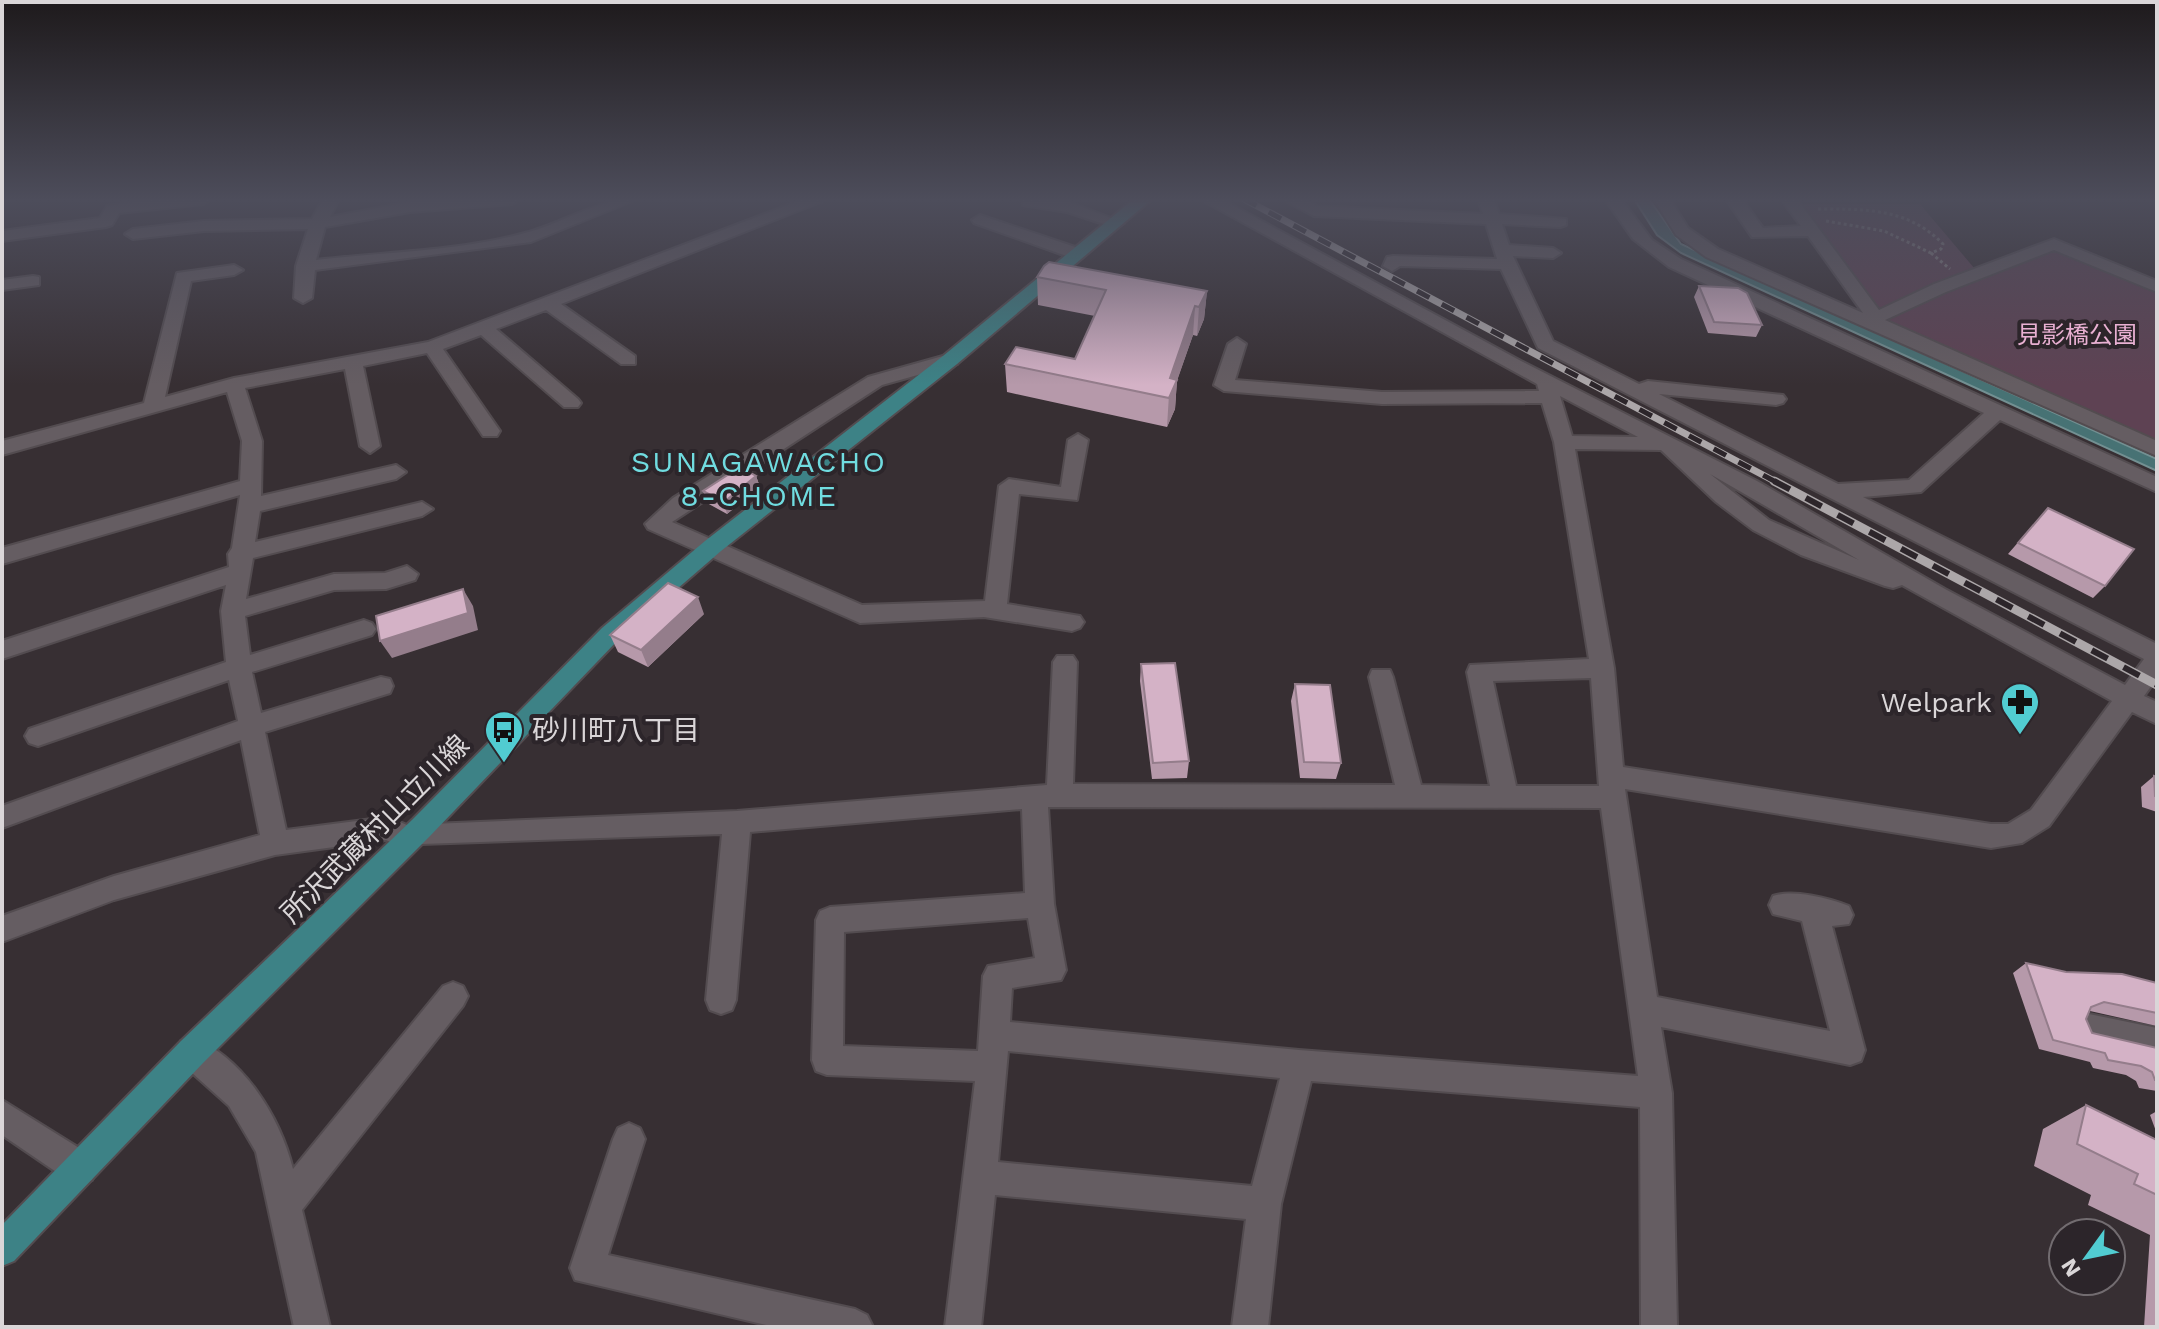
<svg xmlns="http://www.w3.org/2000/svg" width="2159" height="1329" font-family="'Work Sans','Noto Sans JP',sans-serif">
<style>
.green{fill:#5e4253}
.water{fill:#477274;stroke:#739092;stroke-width:2}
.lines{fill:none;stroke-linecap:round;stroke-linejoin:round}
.minor-casing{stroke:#534c50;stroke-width:4}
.major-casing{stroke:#534c50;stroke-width:4}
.path{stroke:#8b8588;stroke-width:3;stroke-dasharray:3 3;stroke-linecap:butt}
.minor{fill:#655d62;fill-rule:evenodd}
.major{fill:#3d8286;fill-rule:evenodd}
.rail-far1-casing{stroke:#aca7a9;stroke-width:7}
.rail-casing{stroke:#aca7a9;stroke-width:9}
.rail-far1{stroke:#2c252a;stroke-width:5;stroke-dasharray:14;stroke-linecap:butt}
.rail{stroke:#2c252a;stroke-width:6;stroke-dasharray:18;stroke-linecap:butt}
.wall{fill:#b699aa}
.shaded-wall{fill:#947d8b}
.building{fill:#d4b2c6;stroke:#947d8b;stroke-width:2}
.labels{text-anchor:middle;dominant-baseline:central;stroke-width:8;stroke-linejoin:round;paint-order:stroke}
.far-park-label{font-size:24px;fill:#e8b0d2;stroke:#2c252a}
.poi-label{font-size:28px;fill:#dad6d8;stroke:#2c252a;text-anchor:end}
.street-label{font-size:28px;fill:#dad6d8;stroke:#2c252a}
.neighbourhood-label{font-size:30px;letter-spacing:2px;fill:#70dce0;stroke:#2c252a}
</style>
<rect width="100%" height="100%" fill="#372f33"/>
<!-- green -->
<path class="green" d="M1796,204h124l60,71 77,-27 100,41v162l-274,-125z"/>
<!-- water -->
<path class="water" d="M1634,199h15l32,45 476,215v12l-476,-218 -24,-18z"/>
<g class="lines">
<!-- minor casing -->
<g class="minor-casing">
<path id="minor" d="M156,199h55l-8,5 -84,9 -7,12 -6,2 -104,14v-10l98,-13 7,-12z
M323,199h16l-9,18 80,-15 110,-3 -8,5 -102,8 -85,15 -9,33c69,-8 143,-9 209,-27 39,-10 71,-34 112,-34l-106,43 -216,28 -3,28 -9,5 -9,-5 2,-32 12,-37 -104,2 -71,8 -8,-5 8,-5 71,-8 108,-2z
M804,199h24l-267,105 74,52v8h-14l-75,-54 -50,19 82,70 3,4 -3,4h-14l-83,-72 -38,14 57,82 -3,5h-14l-56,-83 -64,13 17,80 -10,7 -10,-7 -15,-77 -100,19 17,53 -1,55 135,-31 10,7 -10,7 -136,32 -5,31 167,-40 11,7 -11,7 -169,42 -7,41 88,-25 51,-1 22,-7 11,8 -3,6 -29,9 -52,1 -89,26 5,39 114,-35 8,3 4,6 -4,6 -120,37 9,41 120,-36 9,2 3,7 -3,7 -125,39 21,98 102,-13 19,8 330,-14 310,-26 6,-123 4,-6h16l4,6 -4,122 322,1 -26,-108 3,-7h18l3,7 28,108 69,1 -23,-114 3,-7 119,-6 -35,-217 -12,-39 -160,1 -158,-13 -10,-6 14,-41 9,-6 9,6 -11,36 147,12 157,-1 -2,-7 -337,-185h21l300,162 236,120 188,108 180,96 19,-26 -606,-311 -37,-79 -101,-3 -8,5 -9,-5 4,-9 6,-1 104,3 -11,-35 -172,-8 -32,-17h21l14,7 166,8 -5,-15h16l5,15 67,5v6l-6,2 -58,-3 7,21 44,3 8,5 -8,5 -40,-2 40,85 86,43 9,-3 135,14 3,4 -3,4 -7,2 -117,-11 179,90 71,-4 75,-67 -315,-146 -36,-28 -28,-40h16l31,41 29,19 476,218v15l-157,-72 -79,72 -58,5 294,147v34l-13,18 13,6v22l-25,-12 -83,114 -27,17 -31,5 -366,-59 32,208 173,34 -28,-110 -29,-7 -4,-9 4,-9c20,-7 56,2 76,10l4,9 -4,9 -17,2 33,124 -4,11 -11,4 -189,-38 11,66 5,234h-36l-1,-220 -329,-26 -30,123 -13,123h-36l14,-108 -251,-24 -14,132h-36l30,-246 -148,-6 -11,-4 -4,-11 4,-140 4,-9 10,-4 195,-14 -3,-84 -272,23 -14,168 -4,10 -11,4 -11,-4 -4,-10 16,-166 -301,10 -11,7 -24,-11 -111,15 -161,45 -112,42v-26l112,-40 146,-41 -19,-95 -239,88v-22l236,-85 -9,-41 -191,66 -9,-3 -4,-7 4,-7 197,-67 -5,-51 5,-26 -224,74v-18l227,-74 -1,-13 4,-6 8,-53 -238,69v-16l238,-67 2,-40 -15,-49 -225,63v-14l142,-38 33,-130 57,-8 9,5 -9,5 -43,6 -26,116 69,-19 194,-36zM1560,396l78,41 -66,-1zM1575,449l86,1 55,52 37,28 48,25 84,31 8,2 9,-3 210,116 -81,109 -23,14h-17l-368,-57 -9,-99zM1710,474l149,86 -90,-40zM1591,678l8,108h-83l-23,-105zM1048,807l553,1 37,268 -339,-26 -289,-28 2,-34 49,-8 5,-10 -12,-66zM1028,918l7,40 -47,8 -5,10 -5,75 -135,-5 1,-114zM1008,1051l272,27 -28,108 -254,-24z
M1023,199l46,3 55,21 -8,5 -49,-16 -44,-7z
M1654,199h16l18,29 30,21 145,64 -55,-77 -56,1 -26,-38h16l21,29 38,-2 -20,-27h16l82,111 55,-26 120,-45 103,42v11l-103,-42 -108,42 -61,28 272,121v15l-451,-199 -30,-22z
M980,215l104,35 2,4 -8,5 -6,-1 -98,-35 -2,-3z
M33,276l6,1v8l-37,5v-10z
M950,354l9,6 -2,4 -75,21 -210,137 190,83 123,-4 14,-115 10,-7 52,8 7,-47 10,-6 10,6 -11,60 -58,-6 -12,110 73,12 4,6 -4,6 -8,3 -88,-14 -124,6 -212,-94 -3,-5 28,-26 195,-121z
M453,982l10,4 5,10 -5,10 -161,204 28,117h-36l-38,-175 -27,-46 -48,-43 -4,-11 4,-11 11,-4c52,21 88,80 101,132l150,-183z
M2089,1014l68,14v30l-79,-19 -4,-10 4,-10z
M2,1100l90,56 4,12 -4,12 -12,4 -12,-4 -66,-45z
M629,1123l11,5 5,11 -37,116 247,54 12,6 6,12h-98l-200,-47 -5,-12 43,-129 5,-11z"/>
</g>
<!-- major casing -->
<g class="major-casing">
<path id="major" d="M1134,199h18l-195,165 -236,187 -103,89 -187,195 -228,228 -189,198 -12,5v-41l179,-184 232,-222 189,-191 103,-87 238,-185z"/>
</g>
<!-- path -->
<path class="path" d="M1818,209c48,0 90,-1 125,35l-2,5 -10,4 -47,-22 -58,-10
M1931,253l19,16"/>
<!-- minor -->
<use href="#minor" class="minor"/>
<!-- major -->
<use href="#major" class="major"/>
<!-- rail-far1 casing -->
<g class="rail-far1-casing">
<path id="rail-far1" d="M1244,199l534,284"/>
</g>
<!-- rail casing -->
<g class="rail-casing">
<path id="rail" d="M1774,481l383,204"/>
</g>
<!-- rail-far1 -->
<use href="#rail-far1" class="rail-far1"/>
<!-- rail -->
<use href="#rail" class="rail"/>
</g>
<!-- wall -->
<path class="wall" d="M1037,277l170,14 -3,28 -7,17 -4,-1 -16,45 -2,29 -8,18 -160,-35 -2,-28 70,-5 20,-43 -57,-11z
M1699,286l63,39 -6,12 -48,-4 -14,-36z
M756,476l4,11 -33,27 -20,-11 -4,-12z
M2048,508l57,78 -12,12 -85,-44z
M704,614l-56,53 -30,-15 -8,-17z
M1141,664l48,97 -2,17 -35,1 -12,-98z
M1295,684l46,79 -5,16 -36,-1 -9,-77z
M2154,776l3,1v35l-15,-5 -1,-20z
M2026,963l40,9 91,11v43l-67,-15 -4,8 6,14 65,15v43l-18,-3 -3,-7 -10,-6 -33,-7 -3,-6 -51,-13 -26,-76z
M2086,1105l71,35v187h-13l6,-92 -62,-30 3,-10 -57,-29 9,-37z
M2157,1111v23l-7,-19z"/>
<!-- shaded-wall -->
<path class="shaded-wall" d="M1207,291l-3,28 -7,17 2,-29z
M1195,306l-2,29 -16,46v-1l-2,29 -8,18 3,-49z
M756,476l4,11 -33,27 -3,-12z
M463,589l10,17 5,24 -86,28 -12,-17z
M698,597l6,17 -56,53 -7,-17z"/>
<!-- building -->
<path class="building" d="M1049,262l158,29 -8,16 -4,-1 -25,72 7,2 -8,18 -164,-34 11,-17 59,12 31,-69 -69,-13 7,-11z
M1699,286l39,2 9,5 15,32 -48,-3z
M740,467l16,9 -32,26 -21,-11z
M2048,508l86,41 -29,37 -87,-43z
M668,583l30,14 -57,53 -31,-15z
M463,589l5,24 -88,28 -4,-25z
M1175,663l14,98 -36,2 -12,-99z
M1295,684l35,1 11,78 -37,-1z
M2154,776l3,1v20l-2,-1z
M2026,963l40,9 56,2 35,9v30l-53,-11 -13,5 -5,12 6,14 65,15v32h-2l-3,-8 -11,-6 -33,-6 -3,-7 -52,-13z
M2086,1105l71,35v55l-23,-11 4,-10 -61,-30z"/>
<!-- sky -->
<linearGradient id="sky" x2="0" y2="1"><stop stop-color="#1e1a1c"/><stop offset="0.52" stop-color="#4d4d5b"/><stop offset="1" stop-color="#4d4d5b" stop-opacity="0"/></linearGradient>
<rect width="2159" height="385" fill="url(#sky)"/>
<!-- icons -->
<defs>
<g id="pharmacy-pin" transform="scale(2)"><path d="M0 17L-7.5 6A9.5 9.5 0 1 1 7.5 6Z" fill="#51ccd1" stroke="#2c252a"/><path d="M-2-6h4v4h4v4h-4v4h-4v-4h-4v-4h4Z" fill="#111"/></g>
<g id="bus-pin" transform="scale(2)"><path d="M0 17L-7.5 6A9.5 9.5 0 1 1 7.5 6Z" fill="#51ccd1" stroke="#2c252a"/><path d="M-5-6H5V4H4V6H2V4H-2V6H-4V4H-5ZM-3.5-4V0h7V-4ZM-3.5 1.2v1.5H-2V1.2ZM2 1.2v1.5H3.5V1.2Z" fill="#111"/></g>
</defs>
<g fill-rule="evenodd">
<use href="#pharmacy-pin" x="2020" y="702"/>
<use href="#bus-pin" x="504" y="730"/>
</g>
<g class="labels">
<!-- far-park labels -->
<g class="far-park-label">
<text x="2077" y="335">見影橋公園</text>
</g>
<!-- poi labels -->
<g class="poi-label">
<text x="1992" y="702">Welpark</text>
<text x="532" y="730" text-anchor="start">砂川町八丁目</text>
</g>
<!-- street labels -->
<g class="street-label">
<text transform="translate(375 829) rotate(-45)">所沢武蔵村山立川線</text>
</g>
<!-- neighbourhood labels -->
<g class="neighbourhood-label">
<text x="759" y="461">SUNAGAWACHO<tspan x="759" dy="34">8-CHOME</tspan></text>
</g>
</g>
<!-- border -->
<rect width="2159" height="1329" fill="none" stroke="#dad6d8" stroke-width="8"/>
<!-- north arrow -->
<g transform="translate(2087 1257) rotate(237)"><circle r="38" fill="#2c252a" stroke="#726c70" stroke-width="2"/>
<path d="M0-6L14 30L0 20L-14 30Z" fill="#51ccd1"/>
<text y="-12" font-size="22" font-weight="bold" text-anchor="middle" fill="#dad6d8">N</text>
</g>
</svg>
